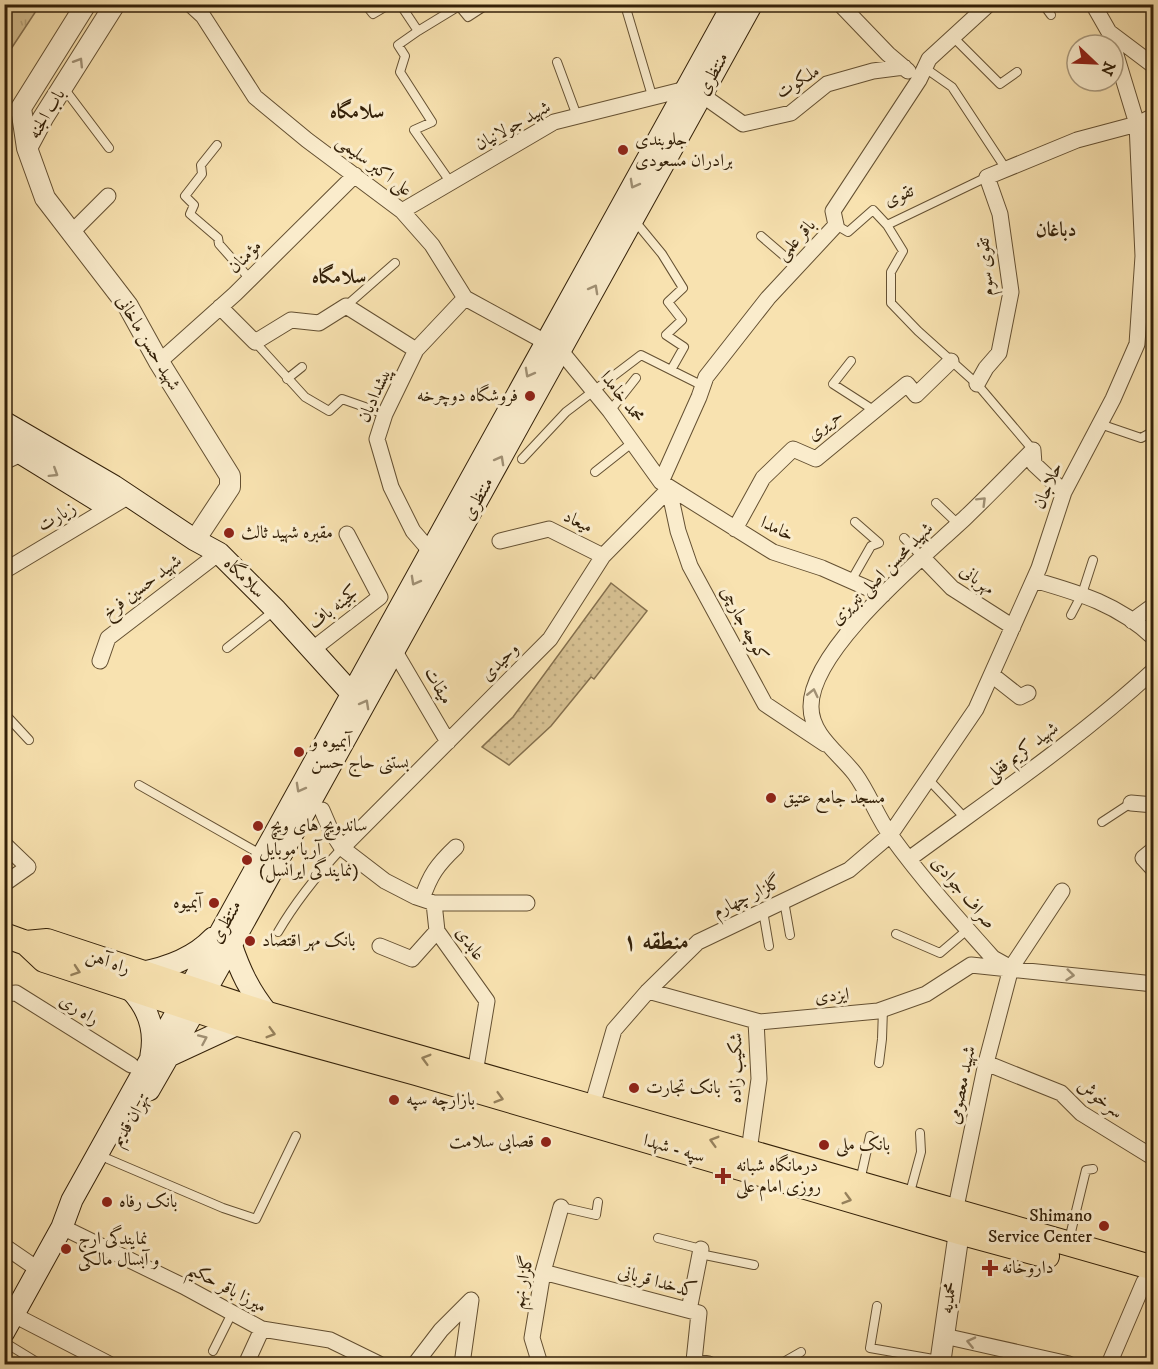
<svg xmlns="http://www.w3.org/2000/svg" width="1158" height="1369" font-family="'IM FELL DW Pica',Amiri,serif">
<style>
.grass{fill:url(#grass-dots);stroke:#85704e;stroke-width:1.5}
.park{fill:url(#park-tufts);stroke:#85704e;stroke-width:1.5}
.lines{fill:none;stroke-linecap:round;stroke-linejoin:round}
.service-casing{stroke:#645032;stroke-width:10}
.minor-casing{stroke:#645032;stroke-width:17}
.tertiary-casing{stroke:#645032;stroke-width:22}
.secondary-casing{stroke:#332008;stroke-width:23}
.primary-casing{stroke:#332008;stroke-width:26}
.service{stroke:#faeccc;stroke-width:8}
.minor{stroke:#faeccc;stroke-width:15}
.tertiary{stroke:#faeccc;stroke-width:20}
.secondary{stroke:#faeccc;stroke-width:21}
.primary{stroke:#f8e2b0;stroke-width:24}
.oneway{stroke:#a09074}
.oneway2{stroke:#96815c}
.poi-dot{fill:#8f2418;stroke:#faeccc;stroke-width:2}
.labels{text-anchor:middle;dominant-baseline:central;stroke-width:6;stroke-linejoin:round;paint-order:stroke}
.street-label{font-size:18px;fill:#332008;stroke:#faeccc}
.poi-label{font-size:18px;fill:#332008;stroke:#faeccc;text-anchor:start}
.neighbourhood-label{font-size:20px;font-weight:bold;fill:#332008;stroke:#faeccc}
.district-label{font-size:24px;font-weight:bold;fill:#332008;stroke:#faeccc}
</style>
<defs>
<pattern id="grass-dots" width="8" height="8" patternUnits="userSpaceOnUse" patternTransform="scale(1.5)"><rect width="8" height="8" fill="#d7c193"/><path d="M2 2h.1M6 6h.1" fill="none" stroke="#b9a67d" stroke-width="1.8" stroke-linecap="round"/></pattern>
<pattern id="park-tufts" width="24" height="20" patternUnits="userSpaceOnUse" patternTransform="scale(1.5)"><rect width="24" height="20" fill="#d7c193"/><path d="M3 7l-1-3M5 7V3M7 7l1-3M15 17l-1-3M17 17v-4M19 17l1-3" fill="none" stroke="#b9a67d"/></pattern>
</defs>
<rect width="100%" height="100%" fill="#f8e2b0"/>
<filter id="stains"><feTurbulence type="fractalNoise" baseFrequency=".00333" numOctaves="4"/><feColorMatrix values="0 0 0 0 .2 0 0 0 0 .09 0 0 0 0 .02 0 0 0 .5 -.17"/></filter>
<radialGradient id="worn" r=".72"><stop offset=".6" stop-color="#630" stop-opacity="0"/><stop offset="1" stop-color="#630" stop-opacity=".3"/></radialGradient>
<!-- grass -->
<path class="grass" d="M611,583l36,28 -53,68 -3,-2 -40,49 -42,39 -27,-18 31,-30z"/>
<!-- park -->
<path class="park" d="M5,4l35,1 -35,53 -1,-53z"/>
<g class="lines">
<!-- service casing -->
<g class="service-casing">
<path id="service" d="M365,4l8,10 17,-10
M400,4l18,27 -20,14 7,11 -5,16 32,50 -18,8 37,53
M1043,4l8,11
M625,5l28,94
M418,31l41,-25 9,11 20,-13
M953,37l47,47 17,-12
M557,62l20,54
M925,68l27,19 54,82
M63,87l46,61
M217,145l-16,20 1,9 -17,22 9,9 -4,9 28,24 1,6 31,35
M634,220l28,34 21,34 -15,14 14,18 -16,15 18,12 -13,23
M836,225l12,7 25,-22 14,15 16,26 -12,21v31l27,28 59,53 56,66
M887,225l100,-48
M761,236l36,31
M346,306l49,-43
M255,342l50,55 24,14 13,-12 43,15
M851,361l-18,23 42,27
M287,379l15,-12
M610,411l26,-33
M1100,424l41,14 13,-7
M522,459l44,-47 75,-57 62,31
M595,472l38,-30
M936,503l22,21
M904,538l19,20
M851,581l20,-35 8,-3 -24,-21
M1071,615l11,-21 11,-34
M227,648l48,-38
M4,713l25,27
M928,779l37,39
M139,785l123,70
M1102,822l29,-19
M784,901l6,34
M763,911l6,35
M278,932c18,-31 40,-58 64,-84
M896,934l44,19 27,-23
M879,1063l3,-24 1,-30
M108,1159l115,49 33,11 40,-83
M860,1181l10,-45
M909,1196l12,-44 -1,-19
M561,1207l35,8 2,-13
M658,1238l43,11
M1069,1240l17,-70 7,-1
M700,1254l54,11
M877,1306l-7,42 69,12
M4,1342l36,22
M213,1351l19,-38
M780,1364l21,-12"/>
</g>
<!-- minor casing -->
<g class="minor-casing">
<path id="minor" d="M190,4l13,12 52,81 52,43 95,71 30,34 33,53 95,52 50,61 51,71 112,70 49,16 61,27
M840,4l48,50 20,17
M1093,4l16,28 28,92 17,32
M1109,32l45,34
M402,211l152,-89 132,-33 16,6 41,29 48,-11 36,-29 46,-13 31,-4
M72,232l36,-36
M220,307l35,35 36,-22 28,3 27,-17 70,44
M159,362l76,-68 120,-119
M977,384l9,-16 13,-15 12,-61 -11,-78 -13,-37 90,-37 60,-16 17,-8
M1033,450l1,14 30,28
M4,462l19,-9 3,-4
M661,482l38,-85 7,-20 62,-79 68,-73 -3,-14 86,-131 10,-21 60,-55
M669,489l9,42 12,35 75,138 60,40
M735,529l28,-51 30,-29 23,10 91,-75 9,11 35,-34
M500,541l49,-12 54,27
M437,556l-6,-4 -18,-21 -22,-44 -14,-48 8,-25 31,-64 49,-52
M923,558l29,30 61,39
M4,571l125,-75
M1034,580c45,13 84,24 120,58
M1132,621l22,-16
M313,649l67,-52 -33,-63
M394,650l54,92
M100,661l8,-23 111,-85
M992,675l28,22 8,-4
M1131,803l23,2
M322,810l9,21 11,17 43,33 31,16 18,6 3,28 50,70 -12,72
M4,844l24,23 -24,17
M342,848l208,-209 53,-83 66,-67
M1154,849l-11,9 11,12
M909,859c83,-61 169,-119 245,-189
M422,899c8,-24 15,-34 34,-52
M434,903h93
M380,946l32,13 25,-28
M1011,968l-18,-10c-35,-39 -71,-79 -102,-122 -14,-19 -22,-43 -36,-62 -16,-21 -44,-39 -44,-67 -1,-58 114,-151 155,-190 23,-22 45,-45 67,-67
M648,991l112,31 118,-11 48,-17 45,-29 183,19
M4,994l12,-1 115,72
M986,1063l75,30 20,20 73,45
M592,1106l22,-76 34,-39 50,-49 151,-72 41,-35 86,-126 63,-141 25,-76 49,-93 24,-55 6,-88 -6,-132
M749,1151l10,-72 -3,-58
M955,1212l31,-149 25,-95 51,-77
M62,1227l121,59 79,43 68,11 49,24
M4,1246l35,24
M543,1272l156,41 -5,48 15,3
M689,1310l12,-61
M14,1315l95,49
M944,1336l125,28
M246,1364l16,-35
M415,1364l26,-34 30,-30
M462,1364l9,-64
M540,1364l-8,-26 11,-66 18,-65
M1109,1364l35,-82"/>
</g>
<!-- tertiary casing -->
<g class="tertiary-casing">
<path id="tertiary" d="M86,4l-65,104 6,40 18,50 83,108 31,56 71,114v11l-35,53
M27,148l16,-30 72,-114
M940,1364l19,-132"/>
</g>
<!-- secondary casing -->
<g class="secondary-casing">
<path id="secondary" d="M4,422l110,64 81,54 24,13 57,57 76,84
M4,443l96,59 14,-16
M231,944c9,27 19,48 37,70
M139,973c28,-5 54,-14 74,-35
M189,989l544,-985
M131,990c17,18 25,39 20,65
M204,994l548,-990
M169,1056l69,-32
M149,1090l46,-80
M4,1332l58,-105 10,-27 108,-194"/>
</g>
<!-- primary casing -->
<g class="primary-casing">
<path id="primary" d="M4,935l22,8 21,-2 221,73 886,254
M26,943l18,17 194,64 178,49 543,159 88,24"/>
</g>
<!-- service -->
<use href="#service" class="service"/>
<!-- minor -->
<use href="#minor" class="minor"/>
<!-- tertiary -->
<use href="#tertiary" class="tertiary"/>
<!-- secondary -->
<use href="#secondary" class="secondary"/>
<!-- primary -->
<use href="#primary" class="primary"/>
</g>
<!-- one-way arrows -->
<defs><path id="oneway-chevron" d="M-2-3.5L2.5 0L-2 3.5" fill="none" stroke-width="1.6" stroke-linecap="round" stroke-linejoin="round" transform="scale(1.5)"/></defs>
<g class="oneway">
<use href="#oneway-chevron" transform="translate(79 62) rotate(-58)"/>
<use href="#oneway-chevron" transform="translate(634 184) rotate(119)"/>
<use href="#oneway-chevron" transform="translate(594 289) rotate(-61)"/>
<use href="#oneway-chevron" transform="translate(529 373) rotate(119)"/>
<use href="#oneway-chevron" transform="translate(500 460) rotate(-61)"/>
<use href="#oneway-chevron" transform="translate(54 473) rotate(32)"/>
<use href="#oneway-chevron" transform="translate(982 501) rotate(-45)"/>
<use href="#oneway-chevron" transform="translate(415 581) rotate(119)"/>
<use href="#oneway-chevron" transform="translate(813 693) rotate(-77)"/>
<use href="#oneway-chevron" transform="translate(365 704) rotate(-61)"/>
<use href="#oneway-chevron" transform="translate(300 788) rotate(119)"/>
<use href="#oneway-chevron" transform="translate(1070 975) rotate(6)"/>
<use href="#oneway-chevron" transform="translate(203 1039) rotate(-24)"/>
<use href="#oneway-chevron" transform="translate(971 1342) rotate(-167)"/>
</g>
<g class="oneway2">
<use href="#oneway-chevron" transform="translate(76 971) rotate(19)"/>
<use href="#oneway-chevron" transform="translate(271 1033) rotate(16)"/>
<use href="#oneway-chevron" transform="translate(426 1059) rotate(-164)"/>
<use href="#oneway-chevron" transform="translate(499 1098) rotate(16)"/>
<use href="#oneway-chevron" transform="translate(714 1141) rotate(-164)"/>
<use href="#oneway-chevron" transform="translate(847 1199) rotate(16)"/>
</g>
<!-- markers -->
<g class="poi-dot">
<circle cx="623" cy="150" r="6"/>
<circle cx="530" cy="396" r="6"/>
<circle cx="229" cy="533" r="6"/>
<circle cx="299" cy="752" r="6"/>
<circle cx="771" cy="798" r="6"/>
<circle cx="258" cy="826" r="6"/>
<circle cx="247" cy="860" r="6"/>
<circle cx="214" cy="903" r="6"/>
<circle cx="250" cy="941" r="6"/>
<circle cx="634" cy="1088" r="6"/>
<circle cx="394" cy="1100" r="6"/>
<circle cx="546" cy="1142" r="6"/>
<circle cx="824" cy="1145" r="6"/>
<path d="M720 1167h6v6h6v6h-6v6h-6v-6h-6v-6h6z"/>
<circle cx="107" cy="1202" r="6"/>
<circle cx="1104" cy="1226" r="6"/>
<circle cx="66" cy="1249" r="6"/>
<path d="M987 1259h6v6h6v6h-6v6h-6v-6h-6v-6h6z"/>
</g>
<g class="labels">
<!-- street labels -->
<g class="street-label">
<text transform="translate(713 74) rotate(-61)">منتظری</text>
<text transform="translate(798 82) rotate(-32)">ملکوت</text>
<text transform="translate(47 114) rotate(-59)">باب الجنه</text>
<text transform="translate(513 126) rotate(-29)">شهید جولانیان</text>
<text transform="translate(374 166) rotate(37)">علی اکبر سلیمی</text>
<text transform="translate(899 196) rotate(-22)">تقوی</text>
<text transform="translate(796 240) rotate(-47)">باقر علمی</text>
<text transform="translate(245 257) rotate(-45)">مؤمنان</text>
<text transform="translate(986 267) rotate(-95)">تقوی سوم</text>
<text transform="translate(148 343) rotate(59)">شهید حسن ماخانی</text>
<text transform="translate(375 395) rotate(-66)">پیشدادیان</text>
<text transform="translate(622 397) rotate(52)">محمد خامدا</text>
<text transform="translate(825 425) rotate(-38)">حریری</text>
<text transform="translate(1048 486) rotate(-67)">حلاجان</text>
<text transform="translate(478 499) rotate(-61)">منتظری</text>
<text transform="translate(57 517) rotate(-31)">زیارت</text>
<text transform="translate(578 522) rotate(26)">میعاد</text>
<text transform="translate(777 529) rotate(26)">خامدا</text>
<text transform="translate(882 574) rotate(-45)">شهید محسن اصلی تبریزی</text>
<text transform="translate(244 578) rotate(45)">سلامگاه</text>
<text transform="translate(977 580) rotate(37)">مهربانی</text>
<text transform="translate(142 587) rotate(-37)">شهید حسین فرخ</text>
<text transform="translate(334 608) rotate(-38)">کجینه باف</text>
<text transform="translate(744 624) rotate(62)">کوچه جارچی</text>
<text transform="translate(500 662) rotate(-45)">وحیدی</text>
<text transform="translate(438 686) rotate(60)">میقات</text>
<text transform="translate(1022 752) rotate(-37)">شهید کریم قفلی</text>
<text transform="translate(963 893) rotate(50)">صراف جوادی</text>
<text transform="translate(747 897) rotate(-26)">گلزار چهارم</text>
<text transform="translate(226 922) rotate(-61)">منتظری</text>
<text transform="translate(470 944) rotate(55)">عابدی</text>
<text transform="translate(108 962) rotate(19)">راه آهن</text>
<text transform="translate(832 996) rotate(-5)">ایزدی</text>
<text transform="translate(79 1010) rotate(32)">راه ری</text>
<text transform="translate(736 1068) rotate(-89)">شکیب زاده</text>
<text transform="translate(962 1085) rotate(-78)">شهید معصومی</text>
<text transform="translate(1100 1099) rotate(38)">سرخوش</text>
<text transform="translate(131 1120) rotate(-59)">تهران قدیم</text>
<text transform="translate(674 1149) rotate(16)">سپه - شهدا</text>
<text transform="translate(523 1282) rotate(-79)">گلزار نهم</text>
<text transform="translate(657 1282) rotate(15)">کدخدا قربانی</text>
<text transform="translate(227 1288) rotate(28)">میرزا باقر حکیم</text>
<text transform="translate(949 1298) rotate(-82)">محمدیه</text>
</g>
<!-- poi labels -->
<g class="poi-label">
<text x="635" y="140">جلوبندی<tspan x="635" dy="21">برادران مسعودی</tspan></text>
<text x="518" y="396" text-anchor="end">فروشگاه دوچرخه</text>
<text x="241" y="533">مقبره شهید ثالث</text>
<text x="311" y="742">آبمیوه و<tspan x="311" dy="21">بستنی حاج حسن</tspan></text>
<text x="783" y="798">مسجد جامع عتیق</text>
<text x="270" y="826">ساندویچ های ویچ</text>
<text x="259" y="850">آریا موبایل<tspan x="259" dy="21">(نمایندگی ایرانسل)</tspan></text>
<text x="202" y="903" text-anchor="end">آبمیوه</text>
<text x="262" y="941">بانک مهر اقتصاد</text>
<text x="646" y="1088">بانک تجارت</text>
<text x="406" y="1100">بازارچه سپه</text>
<text x="534" y="1142" text-anchor="end">قصابی سلامت</text>
<text x="836" y="1145">بانک ملی</text>
<text x="736" y="1166">درمانگاه شبانه<tspan x="736" dy="21">روزی امام علی</tspan></text>
<text x="119" y="1202">بانک رفاه</text>
<text x="1092" y="1216" text-anchor="end">Shimano<tspan x="1092" dy="21">Service Center</tspan></text>
<text x="78" y="1239">نمایندگی ارج<tspan x="78" dy="21">و آبسال مالکی</tspan></text>
<text x="1002" y="1268">داروخانه</text>
</g>
<!-- neighbourhood labels -->
<g class="neighbourhood-label">
<text x="357" y="112">سلامگاه</text>
<text x="1056" y="230">دباغان</text>
<text x="339" y="277">سلامگاه</text>
</g>
<!-- district labels -->
<g class="district-label">
<text x="656" y="942">منطقه ۱</text>
</g>
</g>
<!-- margin -->
<rect width="1158" height="1369" fill="none" stroke="#f8e2b0" stroke-width="24"/>
<rect x="6" y="6" width="1146" height="1357" fill="none" stroke="#332008" stroke-width="3"/>
<rect x="12" y="12" width="1134" height="1345" fill="none" stroke="#332008" stroke-width="1.5"/>
<!-- north arrow -->
<g transform="translate(1095 63) rotate(113)"><circle r="28" fill="#faeccc" stroke="#aa9a7e" stroke-width="1.5"/>
<path d="M0-4.5L10 22L0 15L-10 22Z" fill="#8f2418"/>
<text y="-9" font-size="16" font-weight="bold" text-anchor="middle" fill="#332008">N</text>
</g>
<rect width="100%" height="100%" filter="url(#stains)"/>
<rect width="100%" height="100%" fill="url(#worn)"/>
</svg>
